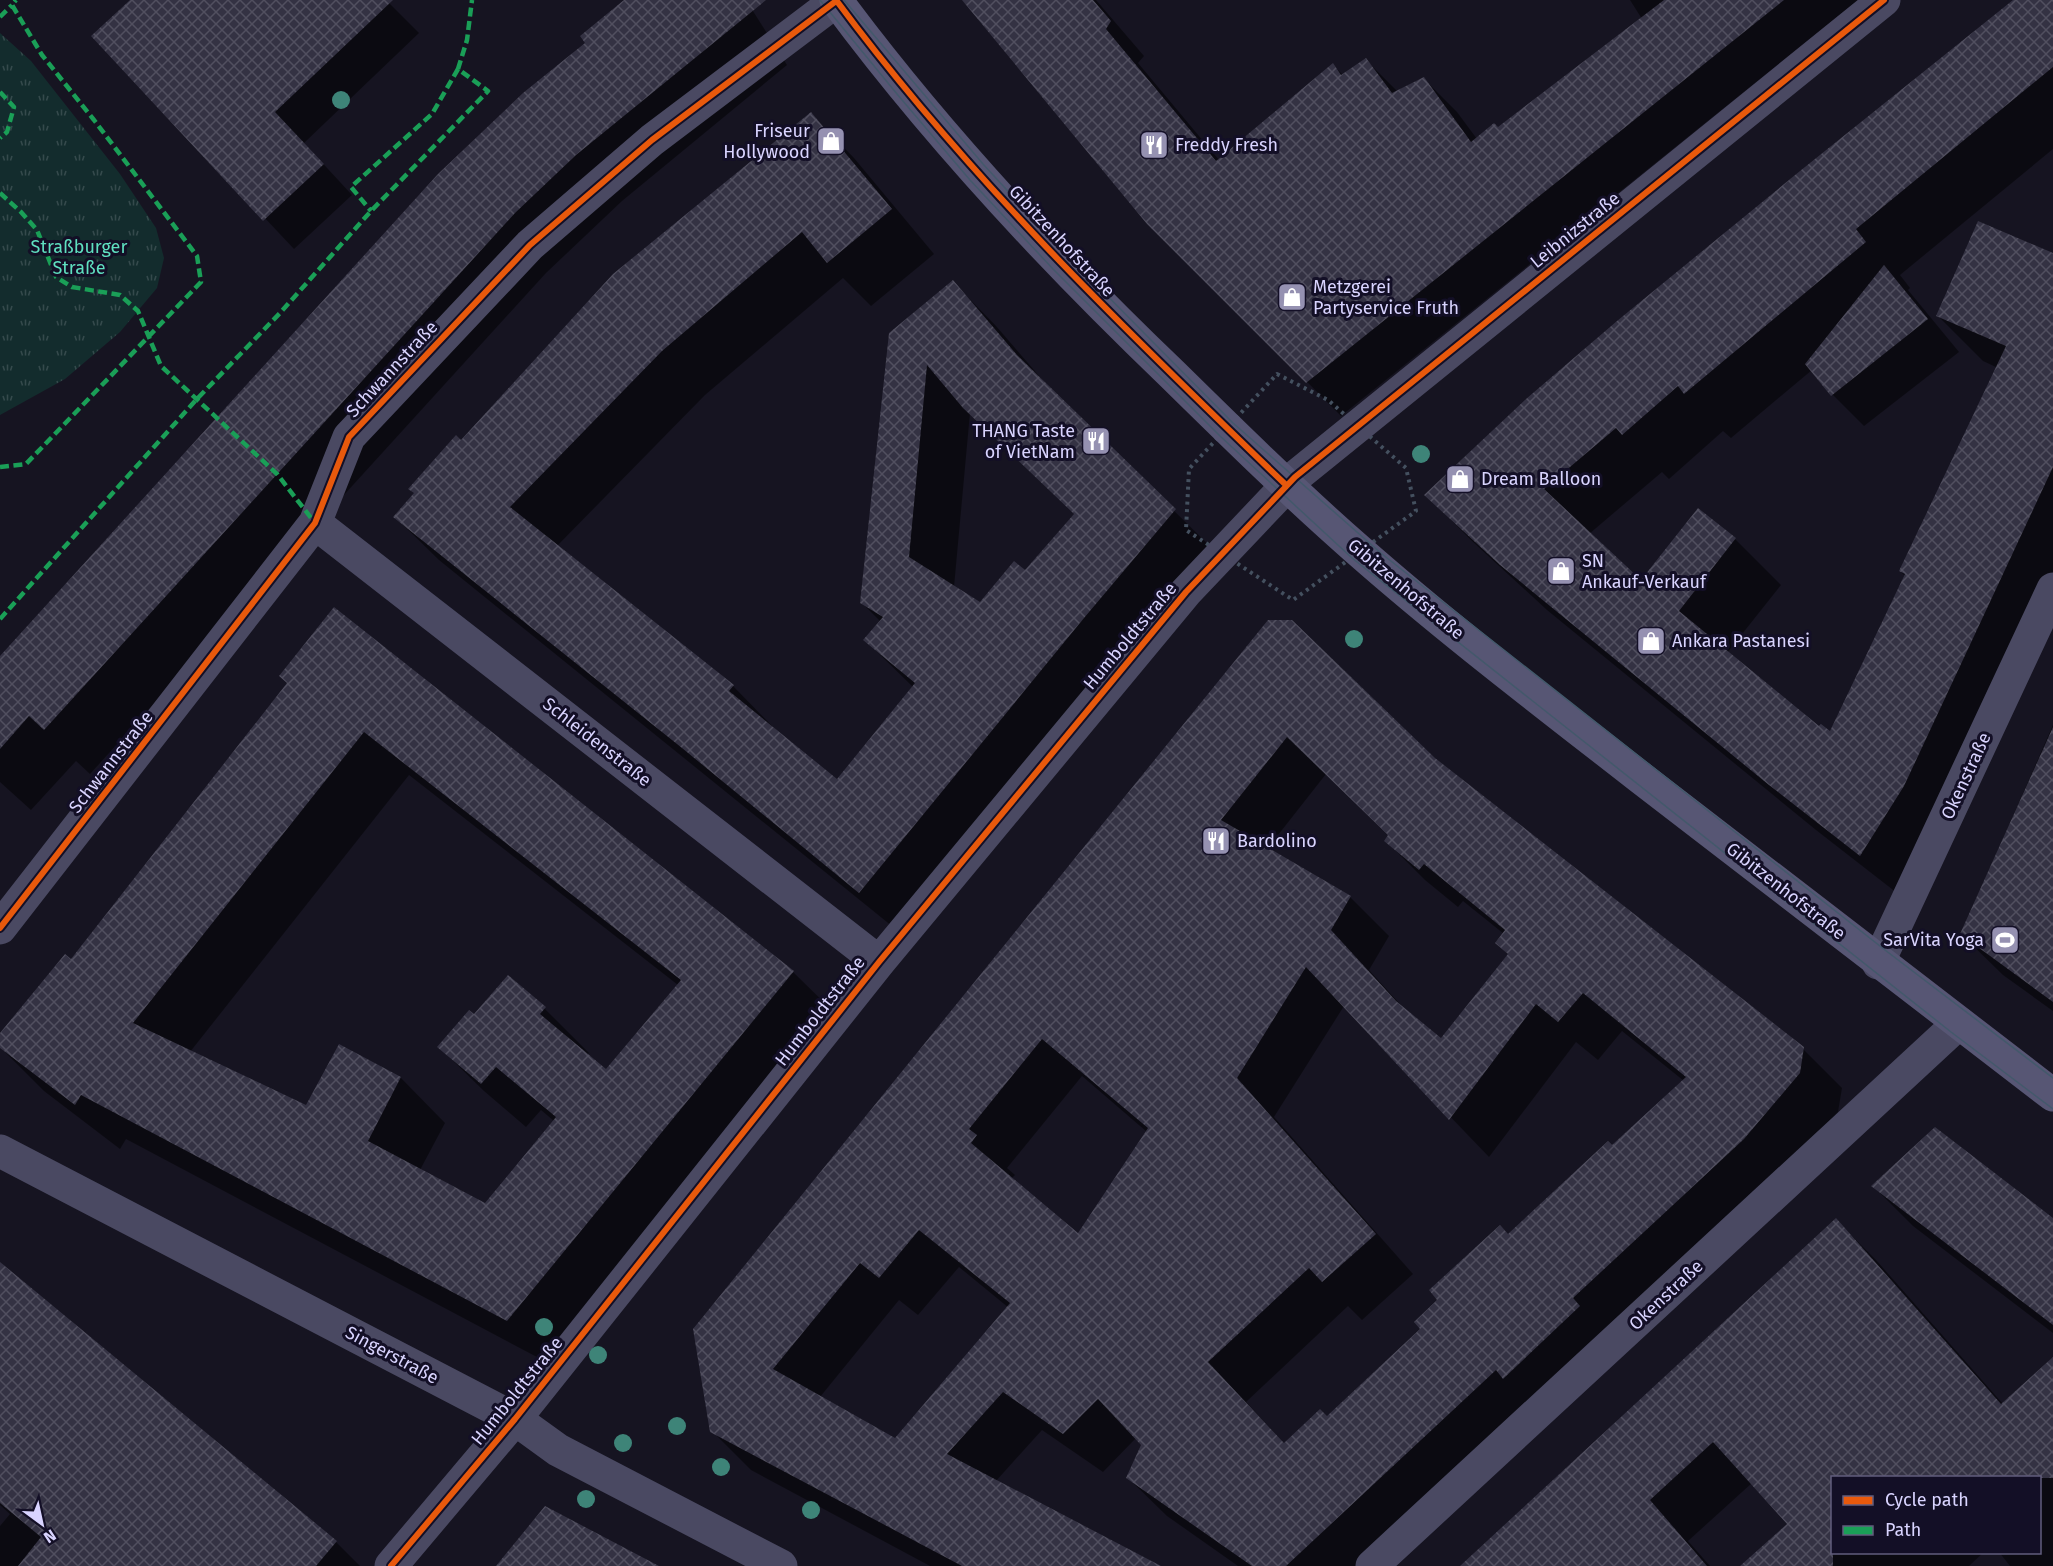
<svg xmlns="http://www.w3.org/2000/svg" width="2053" height="1566" font-family="'Fira Sans',sans-serif">
<style>
.grass{fill:url(#grass-tufts)}
.shadow{fill:#0007;fill-rule:evenodd}
.building{fill:url(#building-cross-hatch);fill-rule:evenodd}
.lines{fill:none;stroke-linecap:round;stroke-linejoin:round}
.path{stroke:#44505f;stroke-width:4;stroke-dasharray:3 4.5;stroke-linecap:butt}
.street{stroke:#4a4962;stroke-width:33}
.secondary{stroke:#575674;stroke-width:33}
.tram{stroke:#43596b;stroke-width:1.5}
.quiet{stroke:#1a9f57;stroke-width:4.5;stroke-dasharray:9 4.5;stroke-linecap:butt}
.cycleway-casing{stroke:#130f26;stroke-width:10}
.cycleway{stroke:#e8590c;stroke-width:6}
.tree{fill:#3e8478}
.labels{text-anchor:middle;dominant-baseline:central;stroke-width:6;stroke-linejoin:round;paint-order:stroke}
.poi-label{font-size:18px;fill:#d9d4ff;stroke:#130f26;text-anchor:start}
.street-label{font-size:18px;fill:#d9d4ff;stroke:#130f26}
.park-label{font-size:18px;fill:#5fe0c0;stroke:#130f26}
</style>
<defs>
<pattern id="grass-tufts" width="24" height="20" patternUnits="userSpaceOnUse" patternTransform="scale(1.5)"><rect width="24" height="20" fill="#132c2d"/><path d="M3 7l-1-3M5 7V3M7 7l1-3M15 17l-1-3M17 17v-4M19 17l1-3" fill="none" stroke="#354a4c"/></pattern>
<pattern id="building-cross-hatch" width="8" height="8" patternUnits="userSpaceOnUse" patternTransform="scale(1.5)"><rect width="8" height="8" fill="#343243"/><path d="M0 0l8 8M0 8l8-8" fill="none" stroke="#514f5f"/></pattern>
</defs>
<rect width="100%" height="100%" fill="#161421"/>
<!-- grass -->
<path class="grass" d="M0,33l31,28 89,113 36,54 8,30 -7,30 -37,44 -55,47 -65,36z"/>
<!-- shadow -->
<path class="shadow" d="M132,0h254l33,33 -115,110 48,52 -58,54 -201,-213z
M624,0h122l41,65 -165,136 -76,72 -456,501 -14,-13 -45,49 -31,-28v-123l587,-616 38,-42z
M963,0h133l48,56 -6,7 81,97 114,-95 10,10 23,-15 32,32 26,-13 33,33 20,27 21,-10 144,-110 -12,-19h228l-517,416 -193,-194z
M2016,0h37v149l-153,126 10,13 -2,2 51,62 -95,74 -31,-31 -21,-25 -81,68 -8,-7 -54,48 -7,-7 -73,62 52,48 58,-72 36,29 46,46 -54,68 92,75 11,5 75,-157 -5,-5 98,-203 -15,-7 -45,-45 115,-62v354l-147,292 -90,-70 -269,-220 -75,-69 -45,-45z
M811,114l43,44 80,96 -63,52 -28,-28 -138,117 -148,151 176,140 43,44 61,51 76,-94 -48,-47 16,-18 -20,-20 29,-269 63,-51 43,44 57,66 165,162 -315,381 -464,-375 -44,-43 66,-74zM970,413l105,102 -50,57 -44,32 -27,-17z
M335,609l458,363 45,44 -286,349 -426,-226 -6,10 -76,-58 -44,-44 72,-86 216,-278zM409,775l269,210 -72,86 -19,-16 2,-2 -44,-44 -37,-32 -33,39 -36,31 45,44 42,36 15,-17 13,11 -68,84 -66,-35 25,-47 -44,-45 -62,-32 -33,61 -116,-55z
M1269,622l165,137 369,290 39,39 -4,24 -56,65 -416,389h-128l-71,-50 -39,-38 15,-33 -7,-7 -33,34 -61,-42 -46,51 162,85h-228l-179,-96 -39,-39zM1326,774l63,61 -3,6 39,39 33,27 5,-6 41,33 -7,9 12,12 -67,85 -35,-28 -38,-42 20,-34 -39,-39 -83,-48zM1344,1006l145,151 87,-115 22,18 24,-29 62,50 -72,66 -104,89 -86,93 -95,89 -42,26 -39,-42 102,-96 14,14 51,-46 -139,-157zM1082,1076l65,56 -68,103 -68,-56 4,-4 -8,-7zM959,1267l50,41 -114,132 -75,-43 79,-97 19,15z
M2053,725v286l-50,-36 -42,-41z
M1873,1186l180,34v113l-140,-107z
M1836,1220l40,40 127,144 50,-45v207h-43l-11,-14h41v-74h-208v74h152l-15,14h-227l47,-42 -37,-41 -64,58 22,25h-248z
M0,1263l336,279 24,24h-360v-40l10,-12 -10,-9z"/>
<!-- building -->
<path class="building" d="M130,0h263l-118,112 49,52 -61,57 -172,-185z
M624,0h142l-190,155 -61,58 -471,517 -15,-14 -29,33v-93l438,-482 85,-81 62,-50 -5,-7z
M962,0h131l18,21 -5,8 110,132 117,-98 8,12 25,-17 26,35 32,-16 47,65 23,-19 4,4 166,-127h120l-478,383 -159,-159z
M2013,0h40v67l-197,162 10,13 -182,152 -6,-8 -56,49 -6,-7 -72,61 97,91 57,-72 38,30 -57,73 140,115 2,-2 9,7 75,-157 -6,-3 107,-225 -70,-30 42,-95 75,32v214l-149,319 -44,70 -91,-71 -269,-220 -76,-70 102,-96 91,-78 183,-150z
M811,112l81,97 -65,54 -25,-31 -140,119 -152,156 224,178 -5,6 108,88 78,-96 -52,-43 20,-23 -23,-14 29,-270 64,-53 64,75 159,154 -92,109 -225,275 -177,-145 -289,-231 21,-24 -6,-4 48,-54 5,5 152,-166zM927,365l36,43 111,106 -49,56 -11,-9 -34,41 -71,-45z
M1884,265l44,54 -97,77 -26,-32z
M334,607l460,364 -287,350 -426,-226 -6,10 -75,-57v-15l65,-79 6,5 216,-276 -8,-7zM364,732l317,248 -75,89 -66,-55 6,-7 -38,-32 -34,39 -5,-4 -32,37 44,37 15,-17 60,50 -71,86 -117,-62 33,-64 -62,-33 -33,61 -173,-82z
M1268,620h24l143,138 369,289 -4,26 -56,66 -171,159 7,8 -77,73 -7,-9 -210,196h-34l-126,-88 15,-33 -43,-46 -35,35 -60,-42 -56,62 214,112h-199l-252,-134 -17,-103zM1287,737l101,98 -4,6 35,29 5,-6 81,66 -10,13 13,11 -67,84 -45,-37 -65,-71 20,-34 -130,-76zM1306,967l143,153 87,-116 22,18 25,-29 103,84 -74,68 -4,-4 -100,93 -8,-9 -71,65 8,10 -23,22 6,7 -93,87 -7,-7 -36,34 -76,-81 101,-94 13,14 54,-48 -139,-156zM1042,1039l106,89 -70,105 -107,-90 6,-8 -8,-6zM919,1230l91,73 -115,135 -122,-69 87,-106 19,15z
M2053,727v275l-93,-68z
M1935,1127l118,91v107l-182,-139z
M1836,1218l165,186 52,-47v121h-220v88h-93l47,-42 -74,-82 -63,58 57,66h-247z
M0,1262l337,279 -21,25h-298l23,-29 -41,-34z
M545,1506l114,60h-163z"/>
<g class="lines">
<!-- path -->
<path class="path" d="M1277,374l51,26 78,68 10,43 -123,89 -107,-70 3,-61z"/>
<!-- street -->
<path class="street" d="M315,523l564,439
M0,928l315,-405 34,-86 181,-192 122,-105 184,-139
M1878,963l175,-374
M0,1151l515,268 43,31 223,116
M391,1566l124,-147 364,-457 307,-370 109,-115 589,-477
M1372,1566l587,-543"/>
<!-- secondary -->
<path class="secondary" d="M836,0c100,135 215,258 336,374 61,60 122,120 186,176 91,80 187,153 283,228 137,106 274,212 412,317"/>
<!-- tram -->
<path class="tram" d="M820,0l77,94 73,86 83,89 167,167 132,122 599,474 102,77
M844,0l139,164 78,85 172,174 149,131 503,396 168,128"/>
<!-- quiet -->
<path class="quiet" d="M0,17l12,-12
M458,69l9,-29 5,-40
M0,92l14,15 -7,25 -7,6
M0,193l21,19 16,18 19,47 16,10 48,8 18,16 23,55 116,108 38,49
M0,467l26,-3 175,-182 -4,-26 -103,-136 -52,-65 -30,-50 4,-5
M0,619l196,-219 84,-87 91,-102 117,-120 -30,-22 -26,45 -81,73 20,24"/>
<!-- cycleway casing -->
<g class="cycleway-casing">
<path id="cycleway" d="M836,0c132,178 291,332 450,485
M0,928l315,-405 34,-86 181,-192 122,-105 184,-139
M391,1566l124,-147 364,-457 307,-370 109,-115 589,-477"/>
</g>
<!-- cycleway -->
<use href="#cycleway" class="cycleway"/>
</g>
<!-- trees -->
<g class="tree">
<circle cx="341" cy="100" r="9"/>
<circle cx="1421" cy="454" r="9"/>
<circle cx="1354" cy="639" r="9"/>
<circle cx="544" cy="1327" r="9"/>
<circle cx="598" cy="1355" r="9"/>
<circle cx="677" cy="1426" r="9"/>
<circle cx="623" cy="1443" r="9"/>
<circle cx="721" cy="1467" r="9"/>
<circle cx="586" cy="1499" r="9"/>
<circle cx="811" cy="1510" r="9"/>
</g>
<!-- icons -->
<defs>
<g id="shop-square" transform="scale(1.5)"><rect x="-9" y="-9" width="18" height="18" rx="4" fill="#9591b1" stroke="#130f26"/><path d="M-5-2.5h2.3a2.7 3.5 0 0 1 5.4 0H5L5.5 6h-11ZM-1.5-2.5h3a1.5 2.3 0 0 0-3 0Z" fill="#fff"/></g>
<g id="restaurant-square" transform="scale(1.5)"><rect x="-9" y="-9" width="18" height="18" rx="4" fill="#9591b1" stroke="#130f26"/><path d="M-5-6h1v4h1v-4h1v4h1v-4h1v5L-1.5 .5V6h-2V.5L-5-1ZM5-6V6H3V1.5H1.5Q1.5-4 5-6Z" fill="#fff"/></g>
<g id="stadium-square" transform="scale(1.5)"><rect x="-9" y="-9" width="18" height="18" rx="4" fill="#9591b1" stroke="#130f26"/><path d="M0-5a6.5 5 0 1 0 0 10a6.5 5 0 1 0 0-10ZM-3.5-1.8h7v3.6h-7Z" fill="#fff"/></g>
</defs>
<g fill-rule="evenodd">
<use href="#shop-square" x="831" y="141"/>
<use href="#restaurant-square" x="1154" y="145"/>
<use href="#shop-square" x="1292" y="297"/>
<use href="#restaurant-square" x="1096" y="441"/>
<use href="#shop-square" x="1460" y="479"/>
<use href="#shop-square" x="1561" y="571"/>
<use href="#shop-square" x="1651" y="641"/>
<use href="#restaurant-square" x="1216" y="841"/>
<use href="#stadium-square" x="2005" y="940"/>
</g>
<g class="labels">
<!-- poi labels -->
<g class="poi-label">
<text x="810" y="131" text-anchor="end">Friseur<tspan x="810" dy="21">Hollywood</tspan></text>
<text x="1175" y="145">Freddy Fresh</text>
<text x="1313" y="287">Metzgerei<tspan x="1313" dy="21">Partyservice Fruth</tspan></text>
<text x="1075" y="431" text-anchor="end">THANG Taste<tspan x="1075" dy="21">of VietNam</tspan></text>
<text x="1481" y="479">Dream Balloon</text>
<text x="1582" y="561">SN<tspan x="1582" dy="21">Ankauf-Verkauf</tspan></text>
<text x="1672" y="641">Ankara Pastanesi</text>
<text x="1237" y="841">Bardolino</text>
<text x="1984" y="940" text-anchor="end">SarVita Yoga</text>
</g>
<!-- street labels -->
<g class="street-label">
<text transform="translate(1575 230) rotate(-39)">Leibnizstraße</text>
<text transform="translate(1062 241) rotate(47)">Gibitzenhofstraße</text>
<text transform="translate(392 369) rotate(-47)">Schwannstraße</text>
<text transform="translate(1406 589) rotate(40)">Gibitzenhofstraße</text>
<text transform="translate(1130 636) rotate(-50)">Humboldtstraße</text>
<text transform="translate(597 742) rotate(38)">Schleidenstraße</text>
<text transform="translate(111 762) rotate(-52)">Schwannstraße</text>
<text transform="translate(1966 776) rotate(-65)">Okenstraße</text>
<text transform="translate(1786 891) rotate(38)">Gibitzenhofstraße</text>
<text transform="translate(820 1011) rotate(-52)">Humboldtstraße</text>
<text transform="translate(1666 1295) rotate(-43)">Okenstraße</text>
<text transform="translate(392 1355) rotate(28)">Singerstraße</text>
<text transform="translate(517 1391) rotate(-51)">Humboldtstraße</text>
</g>
<!-- park labels -->
<g class="park-label">
<text x="79" y="247">Straßburger<tspan x="79" dy="21">Straße</tspan></text>
</g>
</g>
<!-- legend -->
<rect x="1831" y="1476" width="210" height="78" fill="#130f26" stroke="#625e7d" stroke-width="1.5"/>
<rect x="1843" y="1496" width="30" height="9" fill="#e8590c" stroke="#625e7d" stroke-width="1.5"/>
<text x="1885" y="1506" font-size="18" fill="#d9d4ff">Cycle path</text>
<rect x="1843" y="1526" width="30" height="9" fill="#1a9f57" stroke="#625e7d" stroke-width="1.5"/>
<text x="1885" y="1536" font-size="18" fill="#d9d4ff">Path</text>
<!-- north arrow -->
<g transform="translate(42 1524) rotate(147)" stroke="#130f26" stroke-width="4.5" paint-order="stroke">
<path d="M0-4.5L10 22L0 15L-10 22Z" fill="#d9d4ff"/>
<text y="-9" font-size="16" font-weight="bold" text-anchor="middle" fill="#d9d4ff">N</text>
</g>
</svg>
